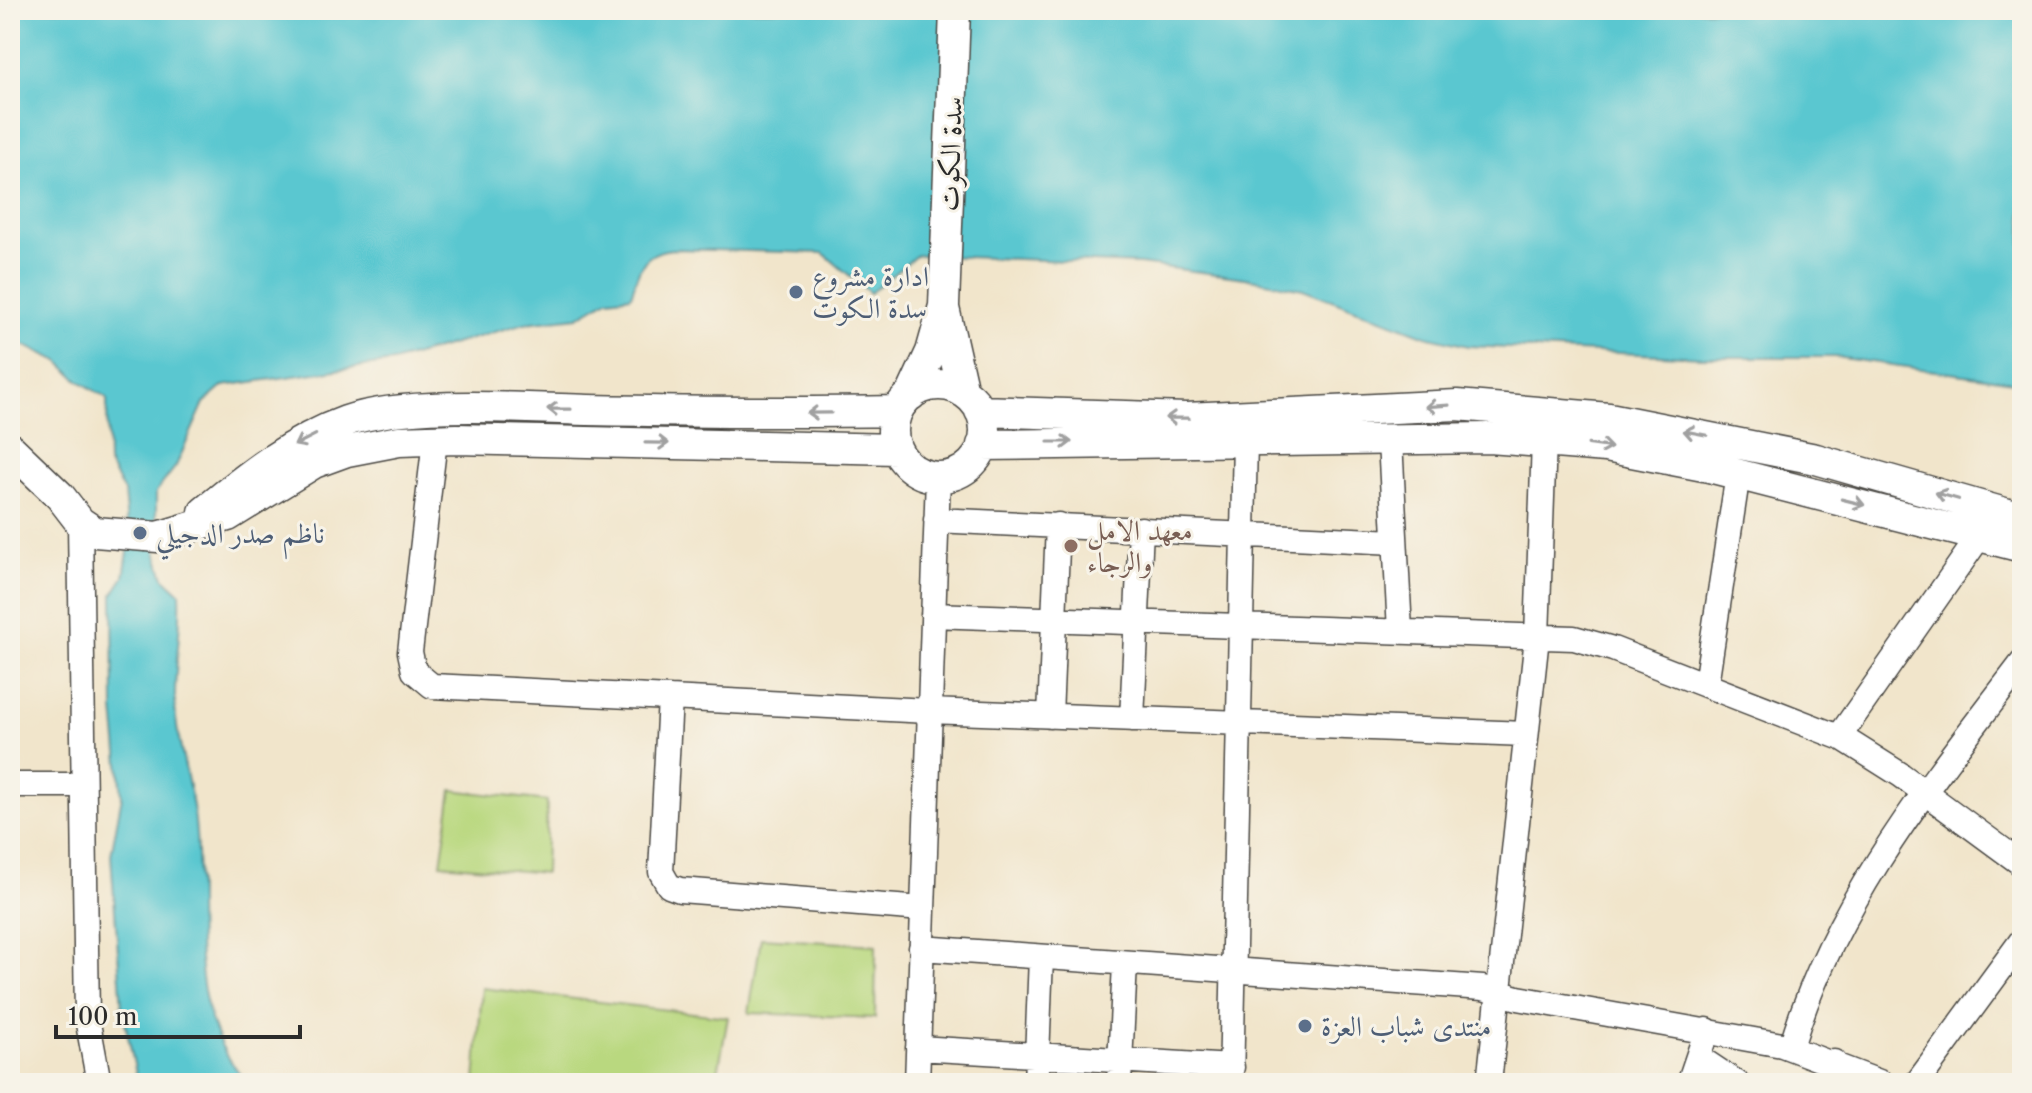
<svg xmlns="http://www.w3.org/2000/svg" width="2032" height="1093" font-family="'Libre Caslon Text',Amiri,serif">
<style>
.green{fill:#b9d87f;stroke:#728255;stroke-width:2}
.water{fill:#5ac7d0;stroke:#42797e;stroke-width:2}
.lines{fill:none;stroke-linecap:round;stroke-linejoin:round}
.minor-casing{stroke:#494743;stroke-width:27}
.major-casing{stroke:#494743;stroke-width:33}
.minor{stroke:#fff;stroke-width:24}
.major{stroke:#fff;stroke-width:30}
.oneway{stroke:#a0a0a0}
.service-dot{fill:#5c6f8a;stroke:#f7f3e8;stroke-width:3}
.education-dot{fill:#8d6e63;stroke:#f7f3e8;stroke-width:3}
.labels{text-anchor:middle;dominant-baseline:central;stroke-width:6;stroke-linejoin:round;paint-order:stroke}
.street-label{font-size:28px;fill:#2b2b2b;stroke:#f7f3e8}
.service-label{font-size:28px;fill:#4e5e75;stroke:#f7f3e8;text-anchor:start}
.education-label{font-size:28px;fill:#785e54;stroke:#f7f3e8;text-anchor:start}
</style>
<rect width="100%" height="100%" fill="#f7f3e8"/>
<filter id="ink" filterUnits="userSpaceOnUse"><feTurbulence type="fractalNoise" baseFrequency=".0125" numOctaves="2"/><feDisplacementMap in="SourceGraphic" scale="16" xChannelSelector="R" yChannelSelector="G"/><feConvolveMatrix kernelMatrix="1 2 1 2 8 2 1 2 1" color-interpolation-filters="sRGB"/></filter>
<filter id="wash" filterUnits="userSpaceOnUse"><feTurbulence type="fractalNoise" baseFrequency=".006" numOctaves="4" result="noise"/><feDisplacementMap in="SourceGraphic" scale="32" xChannelSelector="R" yChannelSelector="G"/><feGaussianBlur stdDeviation="1.8" result="paint"/><feColorMatrix in="noise" values="0 0 0 0 0 0 0 0 0 0 0 0 0 0 0 0 0 1.4 0 .05"/><feComposite in="paint" operator="in"/></filter>
<g filter="url(#wash)">
<rect width="100%" height="100%" fill="#f1e5cb"/>
<!-- green -->
<path class="green" d="M452,790l95,11 -2,72 -104,-9z
M761,938l115,7 -1,73 -126,-5z
M482,988l246,29 -12,66h-241z"/>
<!-- water -->
<path class="water" d="M10,10h2012v373l-187,-26h-131l-236,-11 -42,-10 -123,-47 -58,-11 -105,-14 -223,-9 -47,38 -47,-40 -149,-4c-32,2 -35,20 -43,47l-23,3 -30,18 -53,6 -132,39 -170,24 -19,17 -28,63 -20,26v59l8,27 16,15c2,37 -6,74 -5,111 1,36 14,73 19,109 12,86 -15,203 55,270h-111l-16,-75 -11,-153 11,-59 -8,-87 -1,-115 11,-17 5,-31 -5,-54 -16,-29 -1,-65 -28,-17 -20,-20 -49,-22z"/>
</g>
<g filter="url(#ink)">
<g class="lines">
<!-- minor casing -->
<g class="minor-casing">
<path id="minor" d="M435,440l-25,212 4,19 18,15 497,25 597,23
M1390,441l10,190
M936,520l459,22
M80,522l7,496 12,65
M933,615l641,23 39,11 231,90 57,36 121,89
M1706,684l32,-210
M670,698l-9,174 8,14 11,4 243,19
M1050,716l8,-191
M1132,719l9,-190
M1839,737l140,-200
M10,785h73
M921,948l562,40 35,10 264,47 100,38
M1791,1047c44,-147 139,-263 231,-384
M918,1048l314,19
M1698,1057l39,26
M917,1083l21,-606
M1036,1083l5,-126
M1119,1083l6,-119
M1231,1083l14,-642
M1489,1083l48,-446 7,-196
M1689,1083l18,-53
M1820,1083l14,-21
M1917,1083l105,-143"/>
</g>
<!-- major casing -->
<g class="major-casing">
<path id="major" d="M944,308l19,84
M893 431a46 46 0 1 1 92 0a46 46 0 1 1-92 0Z
M911,395l20,-43 13,-46 11,-296
M980,411l206,7 271,-13 152,13 207,41 206,59
M982,445l507,-7 117,9 103,20 313,80
M10,448l50,48 20,26 15,10 63,5 70,-21 86,-53 33,-12 52,-10 58,-2 439,10
M204,512c43,-36 89,-72 142,-91 60,-21 177,-13 242,-11 103,2 206,3 309,1"/>
</g>
<!-- minor -->
<use href="#minor" class="minor"/>
<!-- major -->
<use href="#major" class="major"/>
</g>
<!-- one-way arrows -->
<defs><path id="oneway-shaft" d="M-6 0H5M1.5-3L5.5 0L1.5 3" fill="none" stroke-width="1.6" stroke-linecap="round" stroke-linejoin="round" transform="scale(2)"/></defs>
<g class="oneway">
<use href="#oneway-shaft" transform="translate(1437 406) rotate(176)"/>
<use href="#oneway-shaft" transform="translate(559 409) rotate(-179)"/>
<use href="#oneway-shaft" transform="translate(819 413) rotate(179)"/>
<use href="#oneway-shaft" transform="translate(1177 418) rotate(-179)"/>
<use href="#oneway-shaft" transform="translate(1695 433) rotate(-169)"/>
<use href="#oneway-shaft" transform="translate(305 440) rotate(153)"/>
<use href="#oneway-shaft" transform="translate(1060 442)"/>
<use href="#oneway-shaft" transform="translate(657 443) rotate(1)"/>
<use href="#oneway-shaft" transform="translate(1600 446) rotate(8)"/>
<use href="#oneway-shaft" transform="translate(1947 496) rotate(-164)"/>
<use href="#oneway-shaft" transform="translate(1853 502) rotate(14)"/>
</g>
</g>
<!-- markers -->
<g class="service-dot">
<circle cx="796" cy="292" r="8"/>
<circle cx="140" cy="533" r="8"/>
<circle cx="1305" cy="1026" r="8"/>
</g>
<circle class="education-dot" cx="1071" cy="546" r="8"/>
<g class="labels">
<!-- street labels -->
<g class="street-label">
<text transform="translate(950 154) rotate(-88)">سدة الكوت</text>
</g>
<!-- service labels -->
<g class="service-label">
<text x="812" y="276">ادارة مشروع<tspan x="812" dy="32">سدة الكوت</tspan></text>
<text x="156" y="533">ناظم صدر الدجيلي</text>
<text x="1321" y="1026">منتدى شباب العزة</text>
</g>
<!-- education labels -->
<g class="education-label">
<text x="1087" y="530">معهد الامل<tspan x="1087" dy="32">والرجاء</tspan></text>
</g>
</g>
<!-- margin -->
<rect width="2032" height="1093" fill="none" stroke="#f7f3e8" stroke-width="40"/>
<!-- scale -->
<path d="M56 1025v12h244v-12" fill="none" stroke="#2b2b2b" stroke-width="4"/>
<text x="68" y="1025" font-size="24" fill="#2b2b2b" stroke="#f7f3e8" stroke-width="6" paint-order="stroke">100 m</text>
</svg>
